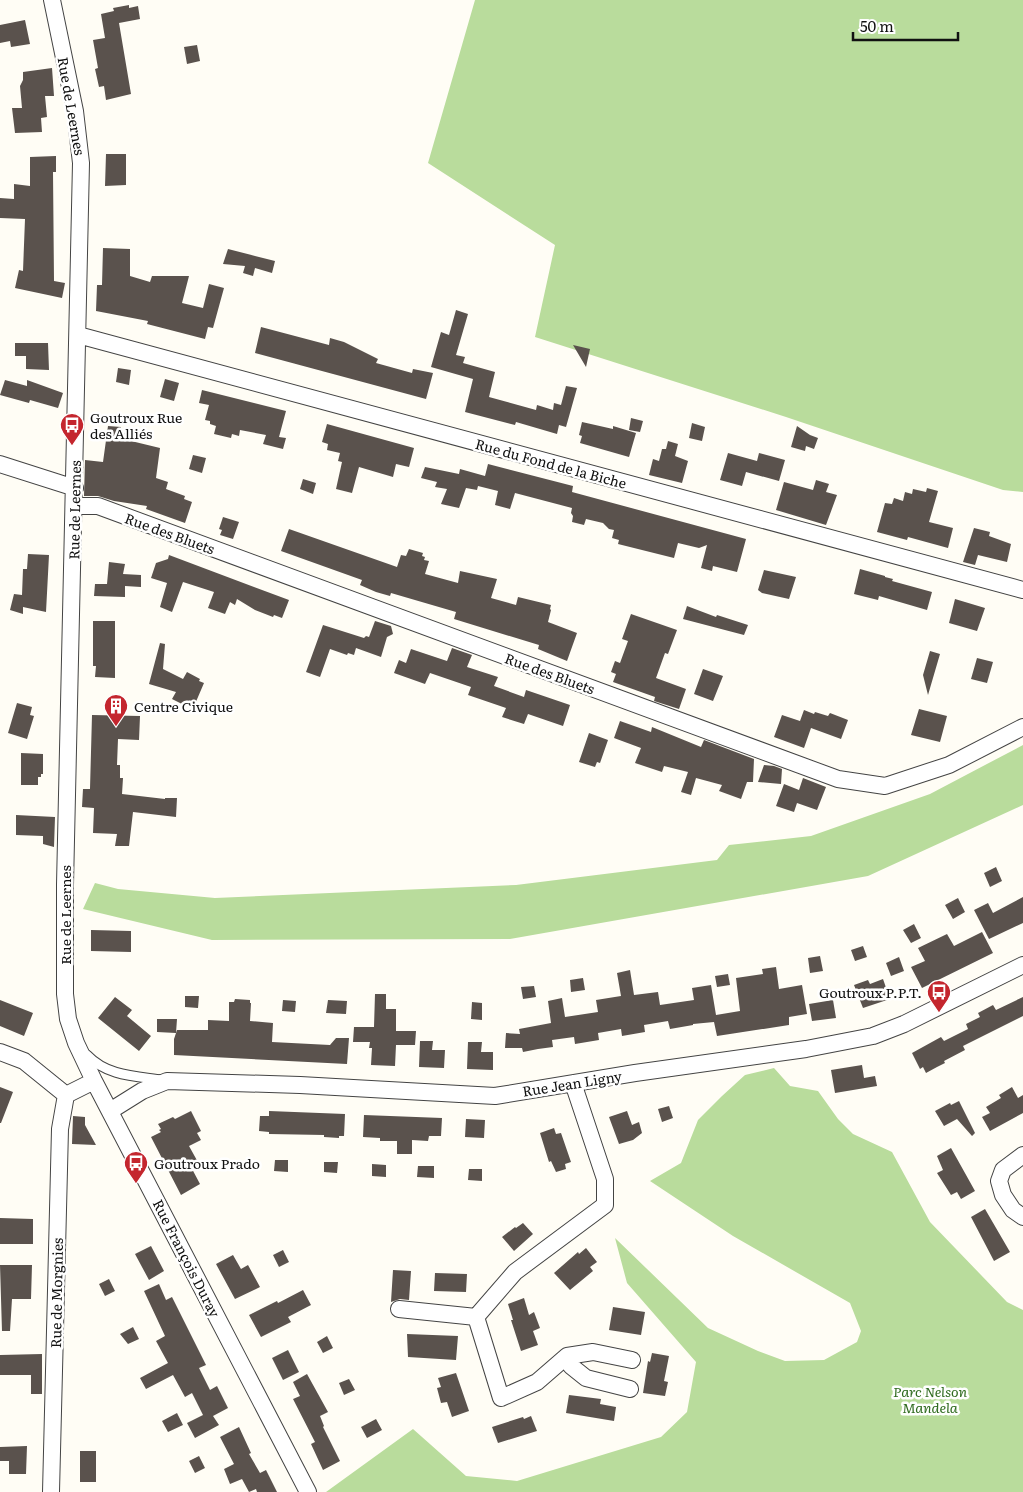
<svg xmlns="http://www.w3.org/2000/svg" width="1023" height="1492" font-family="Literata,serif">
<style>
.forest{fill:#b9dc9c}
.building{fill:#5a524d}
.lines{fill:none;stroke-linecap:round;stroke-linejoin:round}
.service-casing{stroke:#444;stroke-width:11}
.minor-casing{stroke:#444;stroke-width:18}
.service{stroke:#fff;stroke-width:9}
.minor{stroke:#fff;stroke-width:16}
.labels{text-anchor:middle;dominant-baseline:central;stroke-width:5;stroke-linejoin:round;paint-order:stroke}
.street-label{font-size:14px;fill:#111;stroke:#fff}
.poi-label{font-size:14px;fill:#111;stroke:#fff;text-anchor:start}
.park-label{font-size:14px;font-style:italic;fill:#2f6b1f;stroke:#fff}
</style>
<rect width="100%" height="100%" fill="#fffdf5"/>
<!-- forest -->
<path class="forest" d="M475,0h548v492l-20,-2 -217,-73 -251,-80 20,-92 -127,-82z
M1023,745v60l-155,71 -358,63 -298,1 -129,-31 12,-26 23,6 97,9 301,-13 201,-25 12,-15 82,-9 119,-42z
M774,1068l16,18 28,5 20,28 15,15 39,18 38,70 77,80 16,8v182h-697l87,-63 53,47 51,5 144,-44 26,-25 9,-50 -69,-79 -12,-45 93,90 50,23 27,10 39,-1 33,-18 4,-11 -11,-28 -117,-67 -83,-55 31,-18 17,-43 24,-24 23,-21z"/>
<!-- building -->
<path class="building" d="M129,5v3l9,-2 2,13 -21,4 12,71 -25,6 -2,-14 -5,1 -4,-18 3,-1 -5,-28 12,-2 -4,-24 13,-3 -1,-3z
M25,20l5,24 -19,3 -1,-6 -10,2v-18z
M197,45l3,16 -13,3 -3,-17z
M52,68l2,28h-9l2,21 -6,1 1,14 -27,1 -3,-25h10l-2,-22 3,-6v-8z
M106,154h20v31l-21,1z
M56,156v16h-3l1,109 11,2 -3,15 -47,-10 4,-18 4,1 2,-52 -25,-1v-20l14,1v-15l16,2v-29z
M103,248l27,1v27l20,6 2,-6h37l-7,27 21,5 6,-24 15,4 -11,40 -5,-1 -3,12 -58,-15 1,-3 -52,-10 1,-26h5z
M228,249l47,12 -3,12 -17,-5 -2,8 -10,-3 2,-7 -22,-2z
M456,310l12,4 -12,41 9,2 -2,6 32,9 -6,25 47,13 1,-5 16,5 1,-7 7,2 5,-19 11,2 -11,39 -7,-2 -2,9 -41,-12 -1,3 -50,-13 8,-33 -42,-12 10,-35 8,3z
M261,327l68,18 1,-7 14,4 34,17 -2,4 36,10 1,-4 20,4 -7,26 -171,-46z
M15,343h33l1,27 -23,-1v-13h-11z
M573,345l17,4 -4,18z
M118,368l13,2 -2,15 -13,-3z
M165,379l14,4 -5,18 -14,-4z
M5,380l22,6v-6l36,13 -5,15 -28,-8 -1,3 -29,-8z
M202,390l84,21 -7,26 7,1 -3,11 -20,-5 3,-9 -26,-5 -1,6 -7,-2 -1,4 -17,-4 2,-8 -6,-2v-3l-5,-1 4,-15 -10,-2z
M631,418l12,3 -3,11 -11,-2z
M582,422l31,7v-3l23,7 -7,24 -49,-14 2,-7 -3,-1z
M692,423l13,4 -3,14 -13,-3z
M327,424l87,24 -5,19 -13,-3 -3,13 -34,-10 -7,26 -16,-4 6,-27 -4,-1 2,-8 -13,-3 1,-6 -6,-2z
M108,426l13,1 -1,5 8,2 -1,6 33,8 -4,30 12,4 -2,7 19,7 -1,3 8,3 -7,21 -39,-14 1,-3 -33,-5 -16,-5h-14l1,-36 18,2z
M797,426l13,9 8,3 -4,11 -8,-3 -1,5 -14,-4z
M668,441l10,3 -3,12 13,5 -6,22 -33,-8 4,-16 6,2 3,-12h4z
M728,453l29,8 2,-8 26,7 -6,21 -33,-9 -4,14 -22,-6z
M193,455l13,3 -4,15 -13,-4z
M488,464l85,22 -1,6 174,47 -9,33 -24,-6 -1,5 -11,-3 6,-23 -8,3 -21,-5 -4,15 -56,-14 1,-4 -7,-2 2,-8 -5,-1 -6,-6 -17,-4 -2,6 -12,-3 1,-6 -2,-3 1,-5 -57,-15 -5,16 -15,-4 3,-14 -20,-5 -1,4 -11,-2 -7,20 -18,-4 6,-15 -12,-2 2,-5 -16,-4 4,-11 34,7 1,-5 25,7z
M303,479l13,4 -3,11 -13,-5z
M816,480l13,4 -3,8 11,3 -11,30 -50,-15 8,-28 29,8z
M927,488l11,3 -9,31 24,6 -5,20 -40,-11 -1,3 -30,-8 8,-29 7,1 2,-6 9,3 2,-9 7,2 1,-5 13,3z
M223,517l16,5 -6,17 -13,-4 2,-5 -3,-1z
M974,528l16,4 -1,4 22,8 -4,18 -29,-7 -3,10 -12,-3z
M289,529l108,38 4,-12 5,1 3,-7 14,4 -1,3 3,1 -1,3 5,1 -4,13 33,9 2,-12 37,8 -6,19 25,7 2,-8 33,8 -1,4 1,1 -3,12 29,11 -10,28 -29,-12 1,-4 -85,-26 2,-7 -65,-19 -1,3 -14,-4 -16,-7 2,-5 -81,-29z
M28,554l21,1 -3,57 -23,-5v7l-13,-4 4,-16 8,1 1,-26h4z
M169,555l120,45 -7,18 -8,-3 -1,2 -18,-7 -18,-11 -2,6 -5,-3 -5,12 -17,-6 6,-16 -31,-10 -11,30 -12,-5 7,-24 -16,-5 5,-15 12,-4z
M109,562l16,2 -2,10 18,1v12l-16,-1v11l-31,-1 1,-12h12z
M860,569l25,7v1l8,2 -1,2 40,11 -5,18 -48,-14 -1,4 -24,-6z
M764,570l32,7 -7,22 -27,-6 -4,-3z
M955,599l30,9 -8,23 -28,-8z
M687,606l29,11 1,-2 31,10 -4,10 -61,-16z
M631,614l46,16 -9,24 -3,-1 -9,25 30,11 -7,20 -25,-8 1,-4 -42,-15 3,-8 -5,-2 4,-11 5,2 8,-22 -6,-2z
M93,621h22v57l-20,-1 1,-11h-3z
M375,621l16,5 2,8 -6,3 -6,20 -25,-9 -2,7 -6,-2 -1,2 -17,-6 -10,28 -14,-5 17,-47 41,13 2,-2 3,1z
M160,643l5,1 -2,25 20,10 4,-7 13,7 -1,2 5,2 -9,21 -6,-3 -3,5 -14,-7 4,-7 -27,-8z
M452,648l20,7 -5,12 31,10 -4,9 30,11 2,-7 44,15 -7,21 -35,-12 -4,10 -22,-7 4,-9 -38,-13 3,-8 -41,-14 -5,11 -31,-11 5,-13 7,3 5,-14 36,12z
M930,651l10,3 -12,41 -5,-20z
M977,658l16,4 -6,21 -16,-4z
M703,669l20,7 -10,25 -19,-7z
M17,703l15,4 -2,8 4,1 -7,23 -19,-6z
M919,709l28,7 -7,26 -29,-7z
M804,710l10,4 1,-2 13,4 2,-3 18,7 -7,19 -30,-11 -7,20 -30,-11 8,-22 18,6z
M92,715l48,1 -1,24 -21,-1 -1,26h3v13h3l-1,16 43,5v-1h12l-1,19 -43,-5 -4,34h-14l2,-12 -24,-1 1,-25 -12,-1 1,-18h7z
M620,721l31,11 1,-5 49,20 3,-7 50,19 -1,23h-6l-6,17 -22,-8 3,-6 -26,-7 -5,17 -10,-3 7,-20 -24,-6 -2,6 -27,-9 6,-15 -27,-10z
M589,733l19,7 -8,23 -3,-1 -2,5 -16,-5z
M21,753l22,1v20h-2v3h-3v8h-17z
M764,765l10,1 8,3 -1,15 -23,-2z
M803,778l23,9 -9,23 -20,-7 -3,9 -18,-6 8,-22 15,6z
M16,815l39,2 -1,30 -11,-3v-8l-27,-1z
M996,867l6,14 -12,6 -6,-14z
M1023,897v26l-34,16 -15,-29 14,-7 5,10z
M958,898l7,14 -12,7 -8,-14z
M914,924l7,14 -10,5 -8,-13z
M91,930l40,1v21l-40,-1z
M982,932l11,21 -71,35 -11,-21 14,-6 -7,-13 29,-14 7,12z
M863,946l4,11 -12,4 -4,-11z
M820,956l3,15 -13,2 -2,-15z
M899,957l5,14 -13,5 -5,-13z
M776,967l3,22 23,-4 5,29 -18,3v8l-72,11 -3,-14 -21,2v1l-23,4 -2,-8 -24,4 1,7 -23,4 -1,-7 -23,4 1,7 -24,4 -1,-7 -22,3 1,7 -15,2 -15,3 -1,-4h-17l1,-15 14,1 -1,-5 32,-6 -3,-22 14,-3 3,19 33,-5 -2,-12 25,-4 -4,-23 13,-3 4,25 24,-3 2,13 34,-5 -2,-12 19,-3 5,30 24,-4 -4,-33 27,-4 -1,-5z
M728,974l2,11 -13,2 -2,-11z
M583,978l2,12 -14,2 -1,-12z
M883,979l7,20 -27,9 -9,-23 14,-5 2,4z
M534,986l2,11 -13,2 -2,-12z
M375,994h11v15h10v22h20l-1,14h-19l-1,21 -24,-1 1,-17h-3l1,-6h-17l1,-15h20z
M185,996h14l-1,12 -13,-1z
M115,997l17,13 -5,6 24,20 -12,15 -41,-33z
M1023,997v19l-60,30 2,4 -21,11 1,2 -8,4 -11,6 -3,-6 -3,2 -8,-16 29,-16 3,4 24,-12 -2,-5 14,-7 -2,-4 15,-8 3,5z
M235,999l15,1v3h1l-1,18 23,2 -1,19 58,3 6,-7h13l-2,26 -173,-9v-16l3,-9h31v-10l21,1v-19h5z
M0,1000l33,13 -9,23 -24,-10z
M283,1000l13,1 -1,11 -13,-1z
M328,1000l19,1 -1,13 -20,-1z
M833,1000l3,18 -24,3 -3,-17z
M472,1002l10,1v17l-11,-1z
M157,1019h20l-1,14 -19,-1z
M420,1041h13l-1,9h13l-1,18 -25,-1z
M468,1042h14l-1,10h12v18l-26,-1z
M862,1065l2,13 11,-2 2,10 -42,7 -4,-23z
M0,1087l13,5 -12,31h-1z
M1012,1087l6,11 5,-3v18l-33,18 -8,-14 8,-4 -4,-6 15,-9 -2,-3z
M959,1101l16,32 -3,3 -15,-17 -13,7 -9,-15 15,-8 1,2z
M669,1106l4,12 -11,4 -4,-13z
M191,1111l10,20 -4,2 4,7 -12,6 10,18 -8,3 9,17 -19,11 -30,-58 10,-5 -2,-2 2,-1 -3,-5 15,-7 2,2z
M269,1111l76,3 -1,22h-5v2l-15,-1v-2l-55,-1v-2l-10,-1 1,-15h9z
M627,1111l5,14 7,-3 3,11 -9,7 -14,4 -10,-27z
M364,1115l78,3 -1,18h-12l-1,5 -16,-1v14h-15v-13h-17v-3l-17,-1z
M73,1116l12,1v8l11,20 -24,-1z
M466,1119l19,1 -1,18 -19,-1z
M554,1128l2,6 5,-1 10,29 -6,2 1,5 -10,3 -5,-11 -2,1 -9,-29z
M951,1148l24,43 -14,8 -4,-7 -6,3 -14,-22 6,-3 -6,-14z
M275,1160h13v12l-14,-1z
M324,1162h14l-1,11 -13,-1z
M372,1164l14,1v12l-14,-1z
M418,1166h16v12l-17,-1z
M469,1169h13v12l-14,-1z
M985,1209l25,43 -16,9 -23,-44z
M0,1218l33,1v25h-33z
M523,1223l10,11 -19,17 -12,-14 13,-10 1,1z
M151,1246l13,25 -15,9 -14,-26z
M586,1248l11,14 -7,5 3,4 -23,19 -16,-17 24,-21 1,2z
M283,1250l6,12 -10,5 -6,-12z
M233,1255l8,14 7,-4 12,22 -25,12 -19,-35z
M0,1265h32l-1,34h-19l-2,32h-8z
M393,1270l18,1 -2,29 -9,-1 -9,3z
M435,1273l32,1 -1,18 -32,-1z
M109,1279l6,12 -10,5 -6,-12z
M159,1284l7,16 6,-3 34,68 -7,3 11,22 7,-4 11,22 -15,8 6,9 -24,13 -8,-15 16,-8 -11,-22 -7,4 -12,-22 -27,14 -6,-11 28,-15 -12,-22 9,-5 -21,-45z
M303,1290l8,15 -23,12 3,5 -30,15 -12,-22 28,-14 1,2z
M524,1298l5,17 5,-3 6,16 -7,3 5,14 -17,6 -10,-31h2l-5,-16z
M613,1307l32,5 -4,23 -32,-5z
M133,1327l6,12 -11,5 -8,-10z
M407,1334l51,2 -2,24 -48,-3z
M327,1336l6,12 -10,5 -6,-11z
M288,1350l11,22 -16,8 -11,-22z
M652,1353l17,3 -5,25 4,1 -3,14 -22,-3 5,-32 2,1z
M42,1354v40h-11v-19h-31v-20z
M456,1373l13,38 -17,6 -5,-15 -6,1 -4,-15 4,-1 -3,-9z
M307,1374l21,38 -8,4 4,10 -1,1 17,34 -17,9 -12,-26 4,-2 -22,-43 7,-3 -7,-14z
M349,1379l6,11 -11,5 -5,-12z
M569,1395l32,4 -1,5 16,3 -2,14 -48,-8z
M177,1413l6,12 -15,7 -6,-11z
M531,1416l6,15 -39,12 -6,-16 31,-10 1,2z
M376,1419l6,11 -15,8 -6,-11z
M239,1427l12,26 -2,1 11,19 6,-3 11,22h-20l-1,-3 -7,3 -7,-13 -12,5 -6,-15 10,-5 -14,-27z
M27,1446l-1,28h-17v-13h-9v-14z
M80,1451h16v31h-16z
M199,1456l6,12 -10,5 -6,-12z"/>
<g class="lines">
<!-- service casing -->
<g class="service-casing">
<path id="service" d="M87,1055c20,21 47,21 75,25"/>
</g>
<!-- minor casing -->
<g class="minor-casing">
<path id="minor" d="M52,0l23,111 6,52 -16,722v109l3,25 8,24 18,38 214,411
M78,335l945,255
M0,464l75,24
M74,506h24l740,273 47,7 64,-21 74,-38
M0,1052l24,9 42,34 28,-14
M573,1083l32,96v26l-90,67 -39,45 25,81 36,-16 30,-26 26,-4 39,8
M110,1111l32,-20 25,-10 133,4 195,11 140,-23 171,-24 67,-13 31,-12 119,-59
M1023,1155l-20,15 -4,11 4,14 10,15 10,7
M399,1309l77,8
M567,1356l4,10 15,12 44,11
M51,1492l9,-363 6,-34"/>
</g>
<!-- service -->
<use href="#service" class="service"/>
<!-- minor -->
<use href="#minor" class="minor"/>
</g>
<!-- icons -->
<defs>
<g id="bus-pin" transform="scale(1.25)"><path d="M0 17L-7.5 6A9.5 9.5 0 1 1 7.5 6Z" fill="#c4262e" stroke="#fff"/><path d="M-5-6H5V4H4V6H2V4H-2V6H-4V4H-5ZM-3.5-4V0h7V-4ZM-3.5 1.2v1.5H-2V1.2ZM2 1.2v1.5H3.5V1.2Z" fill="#fff"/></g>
<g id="building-pin" transform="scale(1.25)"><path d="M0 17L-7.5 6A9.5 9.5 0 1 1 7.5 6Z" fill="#c4262e" stroke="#fff"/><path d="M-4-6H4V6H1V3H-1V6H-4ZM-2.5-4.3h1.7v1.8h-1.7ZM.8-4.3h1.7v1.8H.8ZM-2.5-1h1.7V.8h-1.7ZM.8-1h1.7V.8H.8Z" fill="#fff"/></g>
</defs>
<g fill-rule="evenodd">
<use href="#bus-pin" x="72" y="425"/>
<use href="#building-pin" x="116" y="706"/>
<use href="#bus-pin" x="939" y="992"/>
<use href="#bus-pin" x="136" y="1163"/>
</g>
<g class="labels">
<!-- street labels -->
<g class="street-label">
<text transform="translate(72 106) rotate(80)">Rue de Leernes</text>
<text transform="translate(551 463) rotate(15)">Rue du Fond de la Biche</text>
<text transform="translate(74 510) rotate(-89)">Rue de Leernes</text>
<text transform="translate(170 533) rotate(20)">Rue des Bluets</text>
<text transform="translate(550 673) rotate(20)">Rue des Bluets</text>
<text transform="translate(65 915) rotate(-90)">Rue de Leernes</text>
<text transform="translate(572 1083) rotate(-9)">Rue Jean Ligny</text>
<text transform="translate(187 1258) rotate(63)">Rue François Duray</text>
<text transform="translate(56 1293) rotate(-89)">Rue de Morgnies</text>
</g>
<!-- poi labels -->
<g class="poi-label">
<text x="90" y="417">Goutroux Rue<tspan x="90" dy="16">des Alliés</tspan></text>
<text x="134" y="706">Centre Civique</text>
<text x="922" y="992" text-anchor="end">Goutroux P.P.T.</text>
<text x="154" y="1163">Goutroux Prado</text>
</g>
<!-- park labels -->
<g class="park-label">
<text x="930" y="1391">Parc Nelson<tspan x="930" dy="16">Mandela</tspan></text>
</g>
</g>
<!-- scale -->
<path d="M853 32v8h105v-8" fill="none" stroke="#111111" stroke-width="2.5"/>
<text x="860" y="32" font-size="15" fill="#111111" stroke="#ffffff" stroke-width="4" paint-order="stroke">50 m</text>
</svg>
